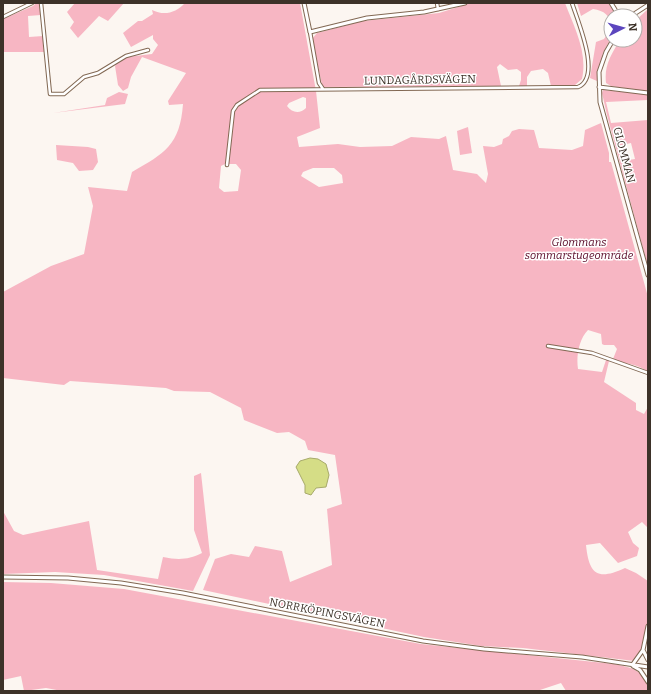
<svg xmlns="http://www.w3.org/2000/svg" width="651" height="694" font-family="Bitter,serif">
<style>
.green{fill:#f7b6c3;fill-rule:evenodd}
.water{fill:#d5dd86;stroke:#a7aa6a}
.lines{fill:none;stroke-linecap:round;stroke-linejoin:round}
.street-casing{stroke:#826853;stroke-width:4.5}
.secondary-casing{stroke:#826853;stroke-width:5}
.street{stroke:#fff;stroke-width:2.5}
.secondary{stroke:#fff;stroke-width:3}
.labels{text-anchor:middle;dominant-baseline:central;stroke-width:3;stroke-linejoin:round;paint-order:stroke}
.street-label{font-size:11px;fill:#3d3229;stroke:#fff}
.park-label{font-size:11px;font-style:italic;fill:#580725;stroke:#fff}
</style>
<rect width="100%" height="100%" fill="#fcf6f1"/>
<!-- green -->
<path class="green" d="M36,3h4l1,12 -13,1 1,21 14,-1 1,16h-41v-33l30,-13z
M75,3h49l-16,18 -9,-5 -21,22 -8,-10 4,-6 -7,-10z
M185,3h115l16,88 4,37 -23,9 2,10 39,-3 22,3 32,-1 19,-9 28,2 7,-3 7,34 24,4 9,9 2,-9 -5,-28 11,1 8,-3 1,-5 6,-3 3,-5 7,-2 15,1 5,18 33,2 11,-4 2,-16 16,-7 8,30v9h2l37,135v75c-10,-8 -26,-10 -39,-11l-5,21 32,21v7l8,4 4,-7v121l-6,-6 -14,10 5,11 6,5 -2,8 -19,7 -18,-20 -14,2c3,29 11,36 39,23l11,5 12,8c0,23 3,63 -13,80l-112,-13 -42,-2 -57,-9 -221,-47 12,-31 16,-5 18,3 6,-11 27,5 8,31 42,-17 -5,-56 15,-5 -7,-49 -27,-5 -3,-9 -16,-9 -12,1 -33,-13 -3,-12 -31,-16 -36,-1 -8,-3 -96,-7 -6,4 -61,-7v-86l48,-26 33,-12 9,-48 -5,-19 39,4 5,-19c33,-19 48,-27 51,-68l-14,1 -1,-4 18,-28 -44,-16 -11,20 -3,11 -5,3 -5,-6 -3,-19 2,-3 10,-6 25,-3 6,-9 -5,-6v-4l-22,12 -8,-14 15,-12h4l11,-7 -1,-4c12,6 24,3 33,-7zM303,97l3,1v10c-6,6 -14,5 -19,-2l2,-3zM225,164h11l5,6 -3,21 -14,1 -5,-4 2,-22zM313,168h21l8,7 1,8 -24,4 -18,-11 2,-4zM588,330l13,4 1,10 2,1h10l3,4 -4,10 -7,1 -4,12 -24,-3c-2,-13 1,-30 10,-39z
M471,3h94c9,24 23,49 17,76l-7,6 -24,1 -3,-13 -5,-4 -12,2 -4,6v9h-8l2,-6v-8l-4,-3 -9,1 -8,-6 -3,3 4,19 -178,1 -1,-2 -10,-46 5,-6 46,-12 76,-8z
M577,3h31l9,13h-6v22l-8,15 -6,28 -7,-3 6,-36 8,-3 6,-9c2,-13 -4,-19 -17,-21l-12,7z
M648,9v83l-37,-6 -5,-3c-2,-18 5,-28 14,-43h15v-19z
M603,90l45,4v6l-42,2 5,21 37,-3v147l-41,-152 -5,-22zM631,143l4,16 -13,2 -5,-15z
M119,92l9,2 -3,10 -72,9 52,-8 2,-7z
M468,127l4,26 -12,2 -3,-24z
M56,145l32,2 8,2 2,13 -5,8 -14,1 -6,-8 -16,-3z
M201,473l9,82 -17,36 -89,-16 -49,-3 -52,2v-63l11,20 9,4 66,-14 8,49 61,9 5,-22c15,3 25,3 39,-4l-8,-23v-54z
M3,582l48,1 73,6 297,55 193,20c16,3 34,7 34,27h-82l-5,-8 -24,8h-475l-16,-3 -22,3 -3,-15 -18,4z"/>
<!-- water -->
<path class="water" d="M310,458l8,1 8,5 3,11 -3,12 -10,1 -5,7 -6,-2v-8l-9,-18 4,-6z"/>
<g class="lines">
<!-- street casing -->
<g class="street-casing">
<path id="street" d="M41,3l9,91h14l20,-17 14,-4 28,-17 22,-6
M437,3l1,6
M3,17l29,-14
M310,32l9,51 4,6
M227,165l6,-54 4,-6 23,-15 318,-3c24,-10 0,-65 -6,-84
M548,346l44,7 56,20"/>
</g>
<!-- secondary casing -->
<g class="secondary-casing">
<path id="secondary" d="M304,3l6,29 57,-14 57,-6 41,-9
M611,3l8,13
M631,16l17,-11
M613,40l-7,12 -7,20 1,30 48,173
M599,87l49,6
M3,577l65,1 53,5 62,10 240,48 61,8 98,8 66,10
M643,650l5,10
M633,664l10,-14 5,-24
M633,666l7,4 8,12"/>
</g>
<!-- street -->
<use href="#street" class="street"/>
<!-- secondary -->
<use href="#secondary" class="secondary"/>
</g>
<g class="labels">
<!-- street labels -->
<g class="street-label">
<text transform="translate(420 80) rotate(-1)">LUNDAGÅRDSVÄGEN</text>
<text transform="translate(624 155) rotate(75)">GLOMMAN</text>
<text transform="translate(327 613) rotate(11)">NORRKÖPINGSVÄGEN</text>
</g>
<!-- park labels -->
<g class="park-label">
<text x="579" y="242">Glommans<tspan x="579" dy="13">sommarstugeområde</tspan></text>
</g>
</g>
<!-- border -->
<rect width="651" height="694" fill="none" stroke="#3d3229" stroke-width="8"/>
<!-- north arrow -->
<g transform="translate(623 28) rotate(84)"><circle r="19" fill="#ffffff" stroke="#b1ada9"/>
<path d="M0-3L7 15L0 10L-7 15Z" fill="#5c46be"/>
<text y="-6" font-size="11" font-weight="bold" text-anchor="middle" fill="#3d3229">N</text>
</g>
</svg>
